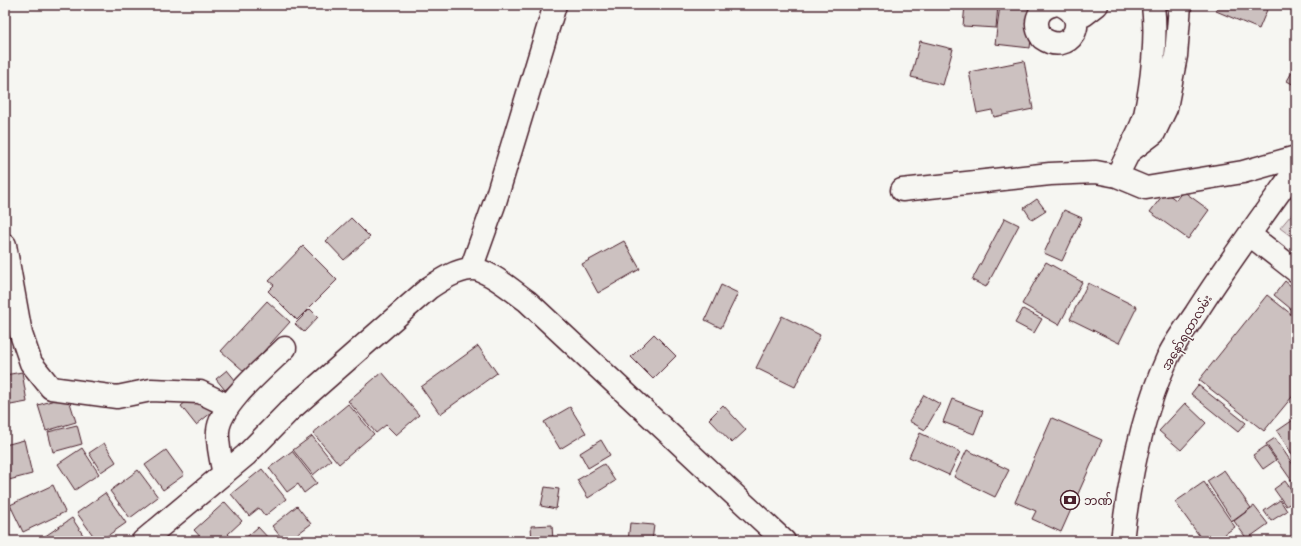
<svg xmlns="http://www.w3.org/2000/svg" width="1301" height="546" font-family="Mali,'Noto Sans Myanmar',sans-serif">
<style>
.green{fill:#ddd6d5;stroke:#947a80}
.building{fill:#ccc1c0;stroke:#4a1f2b}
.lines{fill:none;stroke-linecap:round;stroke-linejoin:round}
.minor-casing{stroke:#4a1f2b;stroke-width:25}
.minor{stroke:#f6f6f2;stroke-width:22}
.labels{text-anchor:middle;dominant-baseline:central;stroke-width:3;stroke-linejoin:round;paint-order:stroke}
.street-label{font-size:12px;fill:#4a1f2b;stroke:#f6f6f2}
.poi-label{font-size:12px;fill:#4a1f2b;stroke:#f6f6f2;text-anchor:start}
</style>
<rect width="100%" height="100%" fill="#f6f6f2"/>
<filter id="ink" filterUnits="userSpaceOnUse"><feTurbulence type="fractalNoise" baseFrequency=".025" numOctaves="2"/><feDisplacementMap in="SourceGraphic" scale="8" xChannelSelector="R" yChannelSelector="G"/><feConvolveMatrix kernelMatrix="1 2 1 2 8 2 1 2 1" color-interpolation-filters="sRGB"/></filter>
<g filter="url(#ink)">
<!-- green -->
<path class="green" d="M1296,209v31l-16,-12z"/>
<!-- building -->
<path class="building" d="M965,5h33l-2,23 -33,-2z
M1000,5h35l-5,43 -35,-4z
M1219,5h50l-10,24 -43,-18z
M920,41l33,8 -10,36 -32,-8z
M1024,61l9,48 -39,8 -2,-7 -15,3 -8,-41z
M1296,65v21l-9,-5z
M1183,191l26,19 -21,29 -38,-27 15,-20 11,8z
M1037,199l9,12 -14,9 -8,-12z
M1064,210l18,8 -20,43 -18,-8z
M351,218l19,19 -26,23 -18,-19z
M1005,218l14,7 -33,62 -14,-7z
M624,241l16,28 -42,24 -16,-29z
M303,246l34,34 -40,40 -29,-29 6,-6 -5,-4z
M1046,262l36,20 -23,43 -37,-21z
M1285,281l11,9v23l-22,-18z
M1088,283l49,24 -18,36 -49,-24z
M721,285l17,8 -17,35 -16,-8z
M1267,295l29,23v74l-32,39 -65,-51z
M267,301l23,21 -45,50 -24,-21z
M310,309l8,8 -14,15 -9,-8z
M1023,309l19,10 -8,14 -19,-10z
M782,316l38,19 -25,52 -39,-19z
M654,334l22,22 -23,23 -22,-22z
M478,346l19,27 -57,41 -19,-27z
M227,370l9,11 -11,9 -9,-11z
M22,372l5,30 -22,4v-31z
M382,372l37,43 -23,20 -10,-10 -10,8 -28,-32z
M1198,385l48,38 -8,9 -47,-38z
M198,392l14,20 -16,13 -15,-19z
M924,395l16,9 -15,26 -16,-9z
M68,396l8,26 -30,9 -8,-26z
M952,399l31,12 -9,23 -31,-12z
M1185,403l21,20 -25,27 -22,-19z
M348,404l26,30 -35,30 -26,-31z
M723,405l23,25 -14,13 -23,-24z
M570,407l16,26 -26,16 -16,-27z
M1052,418l50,22 -41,92 -29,-13 4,-8 -21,-9z
M1296,418v42l-19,-29z
M77,425l5,19 -29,8 -5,-20z
M920,433l40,19 -11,23 -40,-18z
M312,436l19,24 -18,15 -20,-25z
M1275,438l21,31v18l-30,-43z
M24,440l8,34 -27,7v-36z
M601,440l9,15 -22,13 -8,-15z
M104,443l12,19 -15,10 -12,-19z
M1266,446l10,14 -13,9 -10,-14z
M82,448l17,26 -24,16 -17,-26z
M166,450l18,25 -21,15 -18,-25z
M967,450l42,20 -14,27 -41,-20z
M292,451l25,32 -13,10 -6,-9 -11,8 -18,-24z
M604,464l11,17 -27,17 -11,-18z
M262,469l24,30 -21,17 -6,-8 -10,8 -18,-22z
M138,470l20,27 -28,21 -20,-27z
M1224,470l27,38 -18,13 -26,-40z
M1285,481l11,15v4l-10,6 -12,-17z
M1204,482l31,45 -20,14h-12l-28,-39z
M53,485l12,27 -42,20 -13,-27z
M545,487l14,2 -3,20 -15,-3z
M105,493l21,30 -26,18h-3l-20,-28z
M1280,500l7,11 -16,10 -7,-10z
M225,502l17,19 -14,13 6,6 -30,1 -10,-11z
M297,506l14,18 -23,17h-4l-12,-15z
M1254,506l14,18 -21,15 -13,-18z
M72,518l15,23h-49z
M630,523l24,2 -2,16h-24z
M552,525l1,16h-21l-1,-15z
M258,527l13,14h-29z"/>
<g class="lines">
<!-- minor casing -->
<g class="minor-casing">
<path id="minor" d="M1053,5c-17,4 -20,20 -11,33 28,20 50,-20 19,-33
M1075,16l9,-1 13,-10
M1130,149c5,-11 12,-22 15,-34 7,-32 12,-78 8,-110
M1117,176l12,-24 25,-19 12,-25 10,-52 4,-51
M902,190l148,-16 46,-2 21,4 29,12 97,-16 53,-15
M1250,235l46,36
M5,245l16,89 10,29 20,25 66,9 34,-7 49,2 27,13
M471,269l24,-67 60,-197
M224,474c-3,-14 -7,-29 -6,-43 2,-27 48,-64 67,-83
M143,541l103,-86 43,-44 140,-123c12,-8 27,-18 42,-19 16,-1 43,23 56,32l257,240
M1122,541c7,-62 19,-124 45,-182 7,-16 19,-31 29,-46 31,-49 66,-96 100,-144"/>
</g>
<!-- minor -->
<use href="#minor" class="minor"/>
</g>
</g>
<!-- icons -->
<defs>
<g id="bank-ring" transform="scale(1)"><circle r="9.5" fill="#f6f6f2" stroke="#4a1f2b" stroke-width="1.5"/><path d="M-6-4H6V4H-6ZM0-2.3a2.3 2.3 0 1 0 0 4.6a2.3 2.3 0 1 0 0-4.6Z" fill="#4a1f2b"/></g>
</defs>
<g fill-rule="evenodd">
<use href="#bank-ring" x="1070" y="500"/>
</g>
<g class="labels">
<!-- street labels -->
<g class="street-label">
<text transform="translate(1186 332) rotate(-59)">အ‌နော်‌ရထာလမ်း</text>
</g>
<!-- poi labels -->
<g class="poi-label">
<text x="1084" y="500">ဘဏ်</text>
</g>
</g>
<!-- margin -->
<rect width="1301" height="546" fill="none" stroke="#f6f6f2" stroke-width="20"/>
<rect x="10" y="10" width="1281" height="526" fill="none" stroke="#4a1f2b" stroke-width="1.5" filter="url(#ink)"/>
</svg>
